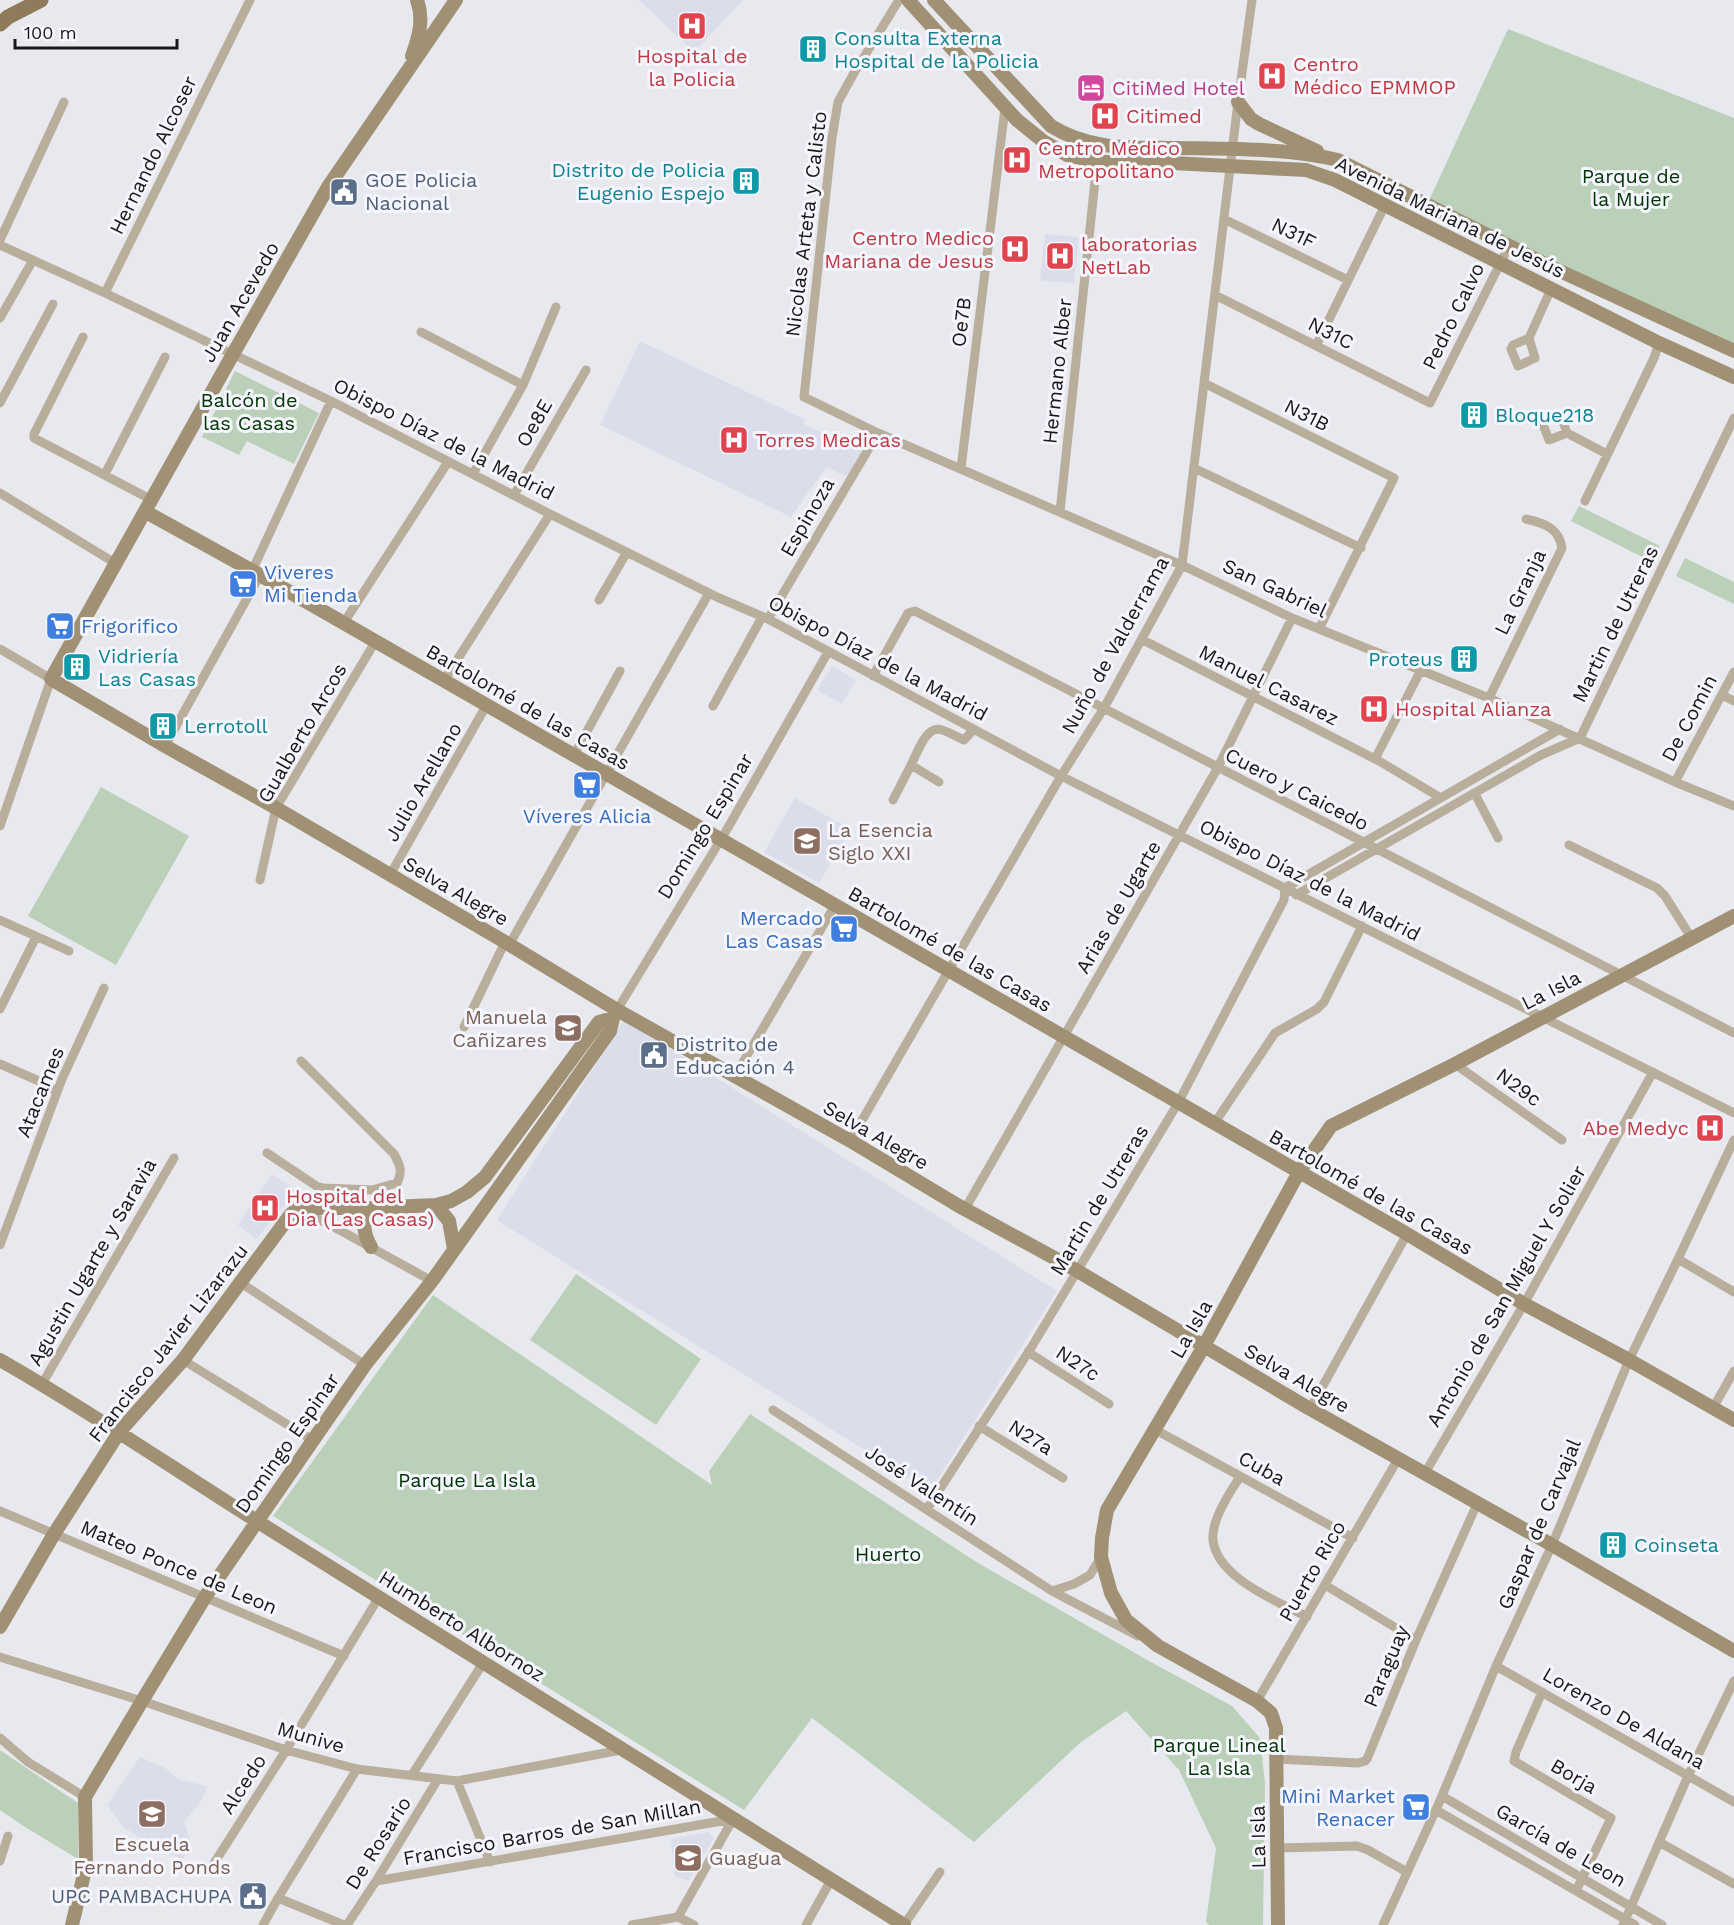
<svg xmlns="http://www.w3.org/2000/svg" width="1734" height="1925" font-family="'Work Sans',sans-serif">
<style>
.built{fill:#dbddeb}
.green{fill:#bad0b9}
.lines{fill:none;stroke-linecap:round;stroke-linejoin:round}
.street{stroke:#b8ae9b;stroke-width:9}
.secondary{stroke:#a09074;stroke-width:14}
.primary{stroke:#8f7b59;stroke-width:15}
.labels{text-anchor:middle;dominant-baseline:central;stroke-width:6;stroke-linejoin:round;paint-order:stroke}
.culture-label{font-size:20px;fill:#0d838f;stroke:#f5f6fd;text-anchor:start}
.health-label{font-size:20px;fill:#be3a42;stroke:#f5f6fd;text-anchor:start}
.hotel-label{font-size:20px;fill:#b23c85;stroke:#f5f6fd;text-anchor:start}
.street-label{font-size:20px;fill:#18181b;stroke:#f5f6fd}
.park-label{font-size:20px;fill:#003402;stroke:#f5f6fd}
.service-label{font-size:20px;fill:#4e5e75;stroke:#f5f6fd;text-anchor:start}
.shop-label{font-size:20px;fill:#366cbe;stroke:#f5f6fd;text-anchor:start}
.education-label{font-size:20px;fill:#785e54;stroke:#f5f6fd;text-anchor:start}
</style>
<rect width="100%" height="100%" fill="#e8e9ef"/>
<!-- built -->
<path class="built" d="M639,0h104l-49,52z
M1045,234l34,3 -5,46 -34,-2z
M640,341l166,79 -2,4 64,30 -18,24 -24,-11 -35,50 -191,-92z
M832,666l24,14 -14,24 -25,-14z
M795,798l55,31 -31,54 -55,-31z
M624,1020l433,271 -127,200 -433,-271z
M272,1174l24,17 -40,48 -18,-14z
M140,1757l25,11 15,12 28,6 -8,17 -16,19 6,17 -7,20 -16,-6 -44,-26 -16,-22z
M709,1832l5,6 -26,43 -13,-5 -4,-37z"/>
<!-- green -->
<path class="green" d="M1508,29l226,89v230l-307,-143z
M235,371l84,42 -25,51 -47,-23 -8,14 -37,-18z
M1579,506l81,40 -8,16 -81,-41z
M1685,558l49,24v22l-58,-28z
M101,787l88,49 -73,129 -88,-49z
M576,1274l125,85 -45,66 -126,-85z
M433,1295l279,190 -3,-14 41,-57 228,149 171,98 83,45 28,32 5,45 -2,142h-54l-3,-3 10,-74 -37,-78 -53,-59 -45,31 -107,100 -162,-124 -68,92 -471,-294z
M0,1750l78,53v56l-53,-32 -25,-17z"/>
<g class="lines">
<!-- street -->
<path class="street" d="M899,0l-45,73 -16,29 -6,36 -28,259 74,36 310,135 104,50 197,80 186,84 59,24
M1224,219l124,61
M0,240l64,-138
M0,245l105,48 226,108 219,113 167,83 51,22 293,157 673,337
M105,293l145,-293
M1215,295l215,108 79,-157
M0,318l33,-58
M421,332l102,53
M83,337l-49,97v4l118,62
M1529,338l6,20 -17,8 -7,-17 2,-4 16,-7 22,-49
M1316,346l69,-141
M1204,383l190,95 -75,151
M0,403l53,-99
M1567,433l-18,7 -7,-18 2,-3 14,-4 3,1 6,17 40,21
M961,468l44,-360
M1194,468l167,80
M105,474l60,-117
M473,474l50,-89 33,-78
M0,493l115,70
M514,495l72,-125
M1585,501l69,-143 5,-15
M1060,512l37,-350
M252,571l79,-170
M599,600l28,-48
M768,619l110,-186
M343,624l105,-162
M1143,640l236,121 62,37
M0,649l51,30 -51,147
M873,676l35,-63 7,-2 819,422
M443,682l107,-168
M1722,695l12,6
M1489,698l73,-150c-3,-20 -18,-25 -36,-29
M713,706l49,-89
M165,746l95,-171
M574,755l46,-84
M1375,759l46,-89
M939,782l-28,-17c6,-11 15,-41 31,-35 7,2 15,7 22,10l10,-11
M1675,782l59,-110
M1475,794l23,44
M893,800l18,-35
M1569,845l88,43 8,8 27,43
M390,875l96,-169
M260,880l16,-72 99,-166
M1296,895l245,-140 39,-17 154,-320
M0,920l69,31
M509,945l200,-352
M0,1009l36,-72
M617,1010l109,-179 102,-179
M464,1027l41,-85
M0,1064l39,17 18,11
M1455,1064l107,76
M735,1076l100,-171
M1214,1124l61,-91 42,-24 7,-7 38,-76
M850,1141l211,-365 43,-68 78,-143 56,-463 14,-102
M267,1153l51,34 5,1 49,2 25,-7c6,-12 3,-18 -3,-29l-93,-93
M298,1209l36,18 98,54
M965,1209l252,-440 75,-151
M0,1245l62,-166 42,-91
M1678,1259l56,33
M241,1283l124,82
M1028,1352l81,52
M183,1360l131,81
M42,1384l132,-226
M1713,1408l21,-37
M1310,1409l97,-175
M773,1410l279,181 86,45
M979,1426l84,52
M1154,1429l199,109
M1425,1473l99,-169 129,-232
M1240,1477c-11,16 -29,44 -27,63 4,38 64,61 94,77
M927,1509l104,-161 147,-245 106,-203 1,-12 275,-159
M0,1511l344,145
M1325,1585l91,55
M1052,1591l22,-7 16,-9 11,-18
M0,1657l142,44 144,49 71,19 100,12 164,-31
M1496,1666l238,136
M1542,1692l-26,60 -2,9 97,57 -35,73
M1257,1701l141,-242
M0,1738l28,24 57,35
M1276,1759l82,4 7,-2 2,-2 49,-119 61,-136
M412,1775l71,-112
M457,1781l33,81
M1442,1796l220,129
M1436,1810l199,115
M1659,1842l75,42
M1278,1848l79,-2 11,4 39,22
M0,1861l8,-25
M211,1868l72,-113 96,-158
M376,1881l357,-62
M278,1898l66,27
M678,1917l55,-98
M263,1925l15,-27 79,-129
M347,1925l29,-44 62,-102
M632,1925l46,-8 16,8
M806,1925l25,-45
M904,1925l36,-53
M1383,1925l56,-122 57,-137 56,-121 77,-185 49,-101 56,-119
M1623,1925l65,-149 46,-95"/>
<!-- secondary -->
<path class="secondary" d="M456,0l-128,187 -95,167 -182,325 114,67 111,62 229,134 112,68 237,133 105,63 110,60 241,143 242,136 182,106
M908,0l109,120 26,21 24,14 30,7h56l153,8 29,10 324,163 75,34
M934,0l117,126c40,25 82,21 126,22 54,1 109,0 161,12l213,107 183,84
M412,56c7,-19 12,-37 5,-56
M1238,102l13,17 8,5 58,27
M146,512l114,63 575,330 567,326 122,73 105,56 105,60
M436,1205l13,16 5,28
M370,1208c-8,15 -7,25 1,39
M0,1360c90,51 175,110 263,165 214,133 427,267 641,400
M0,1627l54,-93 66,-103 63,-71 108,-146 7,-5 9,-1h63l66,-3 15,-4 16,-9 18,-15 114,-155 14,-4
M72,1925l14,-59 -1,-69 57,-96 63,-104 160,-232 67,-84 178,-250 3,-13 4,-8
M1278,1925l-2,-197 -5,-15 -14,-12 -99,-55 -32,-26 -15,-27 -10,-36 1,-19 5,-28 97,-164 95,-174 32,-46 124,-62 279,-148"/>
<!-- primary -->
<path class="primary" d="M0,24l8,-7 33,-17"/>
</g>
<!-- icons -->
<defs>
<g id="hospital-square" transform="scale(1.5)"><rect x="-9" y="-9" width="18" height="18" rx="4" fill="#e0444e" stroke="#f5f6fd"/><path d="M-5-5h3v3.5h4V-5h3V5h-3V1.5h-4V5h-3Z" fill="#fff"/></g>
<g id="building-square" transform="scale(1.5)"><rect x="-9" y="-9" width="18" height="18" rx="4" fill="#0f9aa8" stroke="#f5f6fd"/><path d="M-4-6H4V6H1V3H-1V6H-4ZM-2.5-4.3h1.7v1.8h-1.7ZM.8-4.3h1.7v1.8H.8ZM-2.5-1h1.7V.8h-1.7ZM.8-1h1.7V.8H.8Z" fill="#fff"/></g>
<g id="hotel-square" transform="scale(1.5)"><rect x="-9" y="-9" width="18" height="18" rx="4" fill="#d1479c" stroke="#f5f6fd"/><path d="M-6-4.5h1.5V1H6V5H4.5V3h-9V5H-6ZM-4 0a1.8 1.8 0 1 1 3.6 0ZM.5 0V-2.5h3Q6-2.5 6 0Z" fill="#fff"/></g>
<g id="civic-square" transform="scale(1.5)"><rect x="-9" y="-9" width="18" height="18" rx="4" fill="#5c6f8a" stroke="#f5f6fd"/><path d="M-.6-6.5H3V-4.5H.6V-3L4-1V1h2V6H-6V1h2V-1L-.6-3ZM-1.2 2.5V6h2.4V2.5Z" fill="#fff"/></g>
<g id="supermarket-square" transform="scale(1.5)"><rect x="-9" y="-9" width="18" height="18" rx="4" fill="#3f7fe0" stroke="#f5f6fd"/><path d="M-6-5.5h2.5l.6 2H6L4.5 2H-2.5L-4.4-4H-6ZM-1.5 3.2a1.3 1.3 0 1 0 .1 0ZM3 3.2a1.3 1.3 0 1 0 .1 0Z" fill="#fff"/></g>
<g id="school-square" transform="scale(1.5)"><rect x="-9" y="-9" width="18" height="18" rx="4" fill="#8d6e63" stroke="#f5f6fd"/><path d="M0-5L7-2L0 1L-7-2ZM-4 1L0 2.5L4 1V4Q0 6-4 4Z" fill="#fff"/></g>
</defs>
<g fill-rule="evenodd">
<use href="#hospital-square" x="692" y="26"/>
<use href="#building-square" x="813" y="49"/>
<use href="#hospital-square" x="1272" y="76"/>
<use href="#hotel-square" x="1091" y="88"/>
<use href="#hospital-square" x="1105" y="116"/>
<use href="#hospital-square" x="1017" y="160"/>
<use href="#building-square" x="746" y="181"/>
<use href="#civic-square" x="344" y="192"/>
<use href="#hospital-square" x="1015" y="249"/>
<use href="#hospital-square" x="1060" y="256"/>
<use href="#building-square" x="1474" y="415"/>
<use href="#hospital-square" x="734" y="440"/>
<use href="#supermarket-square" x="243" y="584"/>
<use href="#supermarket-square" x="60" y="626"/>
<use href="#building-square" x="1464" y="659"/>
<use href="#building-square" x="77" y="667"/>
<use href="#hospital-square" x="1374" y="709"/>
<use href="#building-square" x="163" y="726"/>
<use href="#supermarket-square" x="587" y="785"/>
<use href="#school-square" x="807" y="841"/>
<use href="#supermarket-square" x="844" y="929"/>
<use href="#school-square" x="568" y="1028"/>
<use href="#civic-square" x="654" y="1055"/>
<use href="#hospital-square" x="1710" y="1128"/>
<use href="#hospital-square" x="265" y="1208"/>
<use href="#building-square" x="1613" y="1545"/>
<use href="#supermarket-square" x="1416" y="1807"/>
<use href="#school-square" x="152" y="1814"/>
<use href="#school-square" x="688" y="1858"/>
<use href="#civic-square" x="253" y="1896"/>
</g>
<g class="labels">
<!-- culture labels -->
<g class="culture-label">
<text x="834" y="38">Consulta Externa<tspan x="834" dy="23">Hospital de la Policia</tspan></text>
<text x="725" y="170" text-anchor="end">Distrito de Policia<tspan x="725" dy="23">Eugenio Espejo</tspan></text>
<text x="1495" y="415">Bloque218</text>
<text x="98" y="656">Vidriería<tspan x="98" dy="23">Las Casas</tspan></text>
<text x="1443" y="659" text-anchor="end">Proteus</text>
<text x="184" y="726">Lerrotoll</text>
<text x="1634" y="1545">Coinseta</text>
</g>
<!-- health labels -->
<g class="health-label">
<text x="692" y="56" text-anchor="middle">Hospital de<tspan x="692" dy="23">la Policia</tspan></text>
<text x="1293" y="64">Centro<tspan x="1293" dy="23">Médico EPMMOP</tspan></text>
<text x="1126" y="116">Citimed</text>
<text x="1038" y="148">Centro Médico<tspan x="1038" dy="23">Metropolitano</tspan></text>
<text x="994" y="238" text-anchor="end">Centro Medico<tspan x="994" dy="23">Mariana de Jesus</tspan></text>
<text x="1081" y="244">laboratorias<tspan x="1081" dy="23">NetLab</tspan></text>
<text x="755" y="440">Torres Medicas</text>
<text x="1395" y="709">Hospital Alianza</text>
<text x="1689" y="1128" text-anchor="end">Abe Medyc</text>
<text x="286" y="1196">Hospital del<tspan x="286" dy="23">Dia (Las Casas)</tspan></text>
</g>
<!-- hotel labels -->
<g class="hotel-label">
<text x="1112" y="88">CitiMed Hotel</text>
</g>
<!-- street labels -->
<g class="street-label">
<text transform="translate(153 155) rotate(-64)">Hernando Alcoser</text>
<text transform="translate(1450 217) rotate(26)">Avenida Mariana de Jesús</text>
<text transform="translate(806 224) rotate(-83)">Nicolas Arteta y Calisto</text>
<text transform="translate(1294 233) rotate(26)">N31F</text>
<text transform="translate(240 302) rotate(-60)">Juan Acevedo</text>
<text transform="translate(1453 316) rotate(-64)">Pedro Calvo</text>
<text transform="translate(961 322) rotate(-83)">Oe7B</text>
<text transform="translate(1331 333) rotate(27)">N31C</text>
<text transform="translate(1057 371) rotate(-84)">Hermano Alber</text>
<text transform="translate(1307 415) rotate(27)">N31B</text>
<text transform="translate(534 423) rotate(-60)">Oe8E</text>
<text transform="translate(444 439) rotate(27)">Obispo Díaz de la Madrid</text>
<text transform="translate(807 517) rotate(-60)">Espinoza</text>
<text transform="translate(1275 588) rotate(25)">San Gabriel</text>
<text transform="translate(1520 592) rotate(-64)">La Granja</text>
<text transform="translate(1615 624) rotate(-64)">Martin de Utreras</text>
<text transform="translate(1115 645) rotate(-61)">Nuño de Valderrama</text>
<text transform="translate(878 658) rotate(28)">Obispo Díaz de la Madrid</text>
<text transform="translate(1269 685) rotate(27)">Manuel Casarez</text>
<text transform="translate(528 707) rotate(30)">Bartolomé de las Casas</text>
<text transform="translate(1689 718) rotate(-62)">De Comin</text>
<text transform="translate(302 733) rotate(-60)">Gualberto Arcos</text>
<text transform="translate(423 782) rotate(-60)">Julio Arellano</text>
<text transform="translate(1297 789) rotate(27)">Cuero y Caicedo</text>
<text transform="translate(705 826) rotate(-59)">Domingo Espinar</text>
<text transform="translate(1310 880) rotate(27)">Obispo Díaz de la Madrid</text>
<text transform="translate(456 891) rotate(30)">Selva Alegre</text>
<text transform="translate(1118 907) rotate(-60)">Arias de Ugarte</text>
<text transform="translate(950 949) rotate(30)">Bartolomé de las Casas</text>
<text transform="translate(1551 990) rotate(-27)">La Isla</text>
<text transform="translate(1519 1087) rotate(36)">N29c</text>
<text transform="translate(40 1092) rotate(-68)">Atacames</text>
<text transform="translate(876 1135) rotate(30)">Selva Alegre</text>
<text transform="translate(1371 1192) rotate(30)">Bartolomé de las Casas</text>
<text transform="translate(1099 1200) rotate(-59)">Martin de Utreras</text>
<text transform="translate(92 1262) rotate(-60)">Agustin Ugarte y Saravia</text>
<text transform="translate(1506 1296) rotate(-60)">Antonio de San Miguel Y Solier</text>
<text transform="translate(1191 1329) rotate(-60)">La Isla</text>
<text transform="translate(168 1343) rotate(-52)">Francisco Javier Lizarazu</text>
<text transform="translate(1078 1363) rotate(33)">N27c</text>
<text transform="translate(1297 1378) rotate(30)">Selva Alegre</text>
<text transform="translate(1031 1437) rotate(32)">N27a</text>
<text transform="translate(287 1443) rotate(-55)">Domingo Espinar</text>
<text transform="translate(1262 1468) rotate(29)">Cuba</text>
<text transform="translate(922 1485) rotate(33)">José Valentín</text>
<text transform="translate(1539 1524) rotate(-67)">Gaspar de Carvajal</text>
<text transform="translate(179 1567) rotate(23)">Mateo Ponce de Leon</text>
<text transform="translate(1312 1571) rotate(-60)">Puerto Rico</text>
<text transform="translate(462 1626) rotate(32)">Humberto Albornoz</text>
<text transform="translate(1386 1666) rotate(-67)">Paraguay</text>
<text transform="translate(1624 1718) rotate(30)">Lorenzo De Aldana</text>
<text transform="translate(311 1737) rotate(16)">Munive</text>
<text transform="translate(1574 1776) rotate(30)">Borja</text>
<text transform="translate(243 1784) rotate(-57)">Alcedo</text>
<text transform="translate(552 1832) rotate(-10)">Francisco Barros de San Millan</text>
<text transform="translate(1258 1837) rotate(-91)">La Isla</text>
<text transform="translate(378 1843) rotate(-58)">De Rosario</text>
<text transform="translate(1561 1845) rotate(30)">García de Leon</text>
</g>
<!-- park labels -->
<g class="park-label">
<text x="1631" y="176">Parque de<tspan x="1631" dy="23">la Mujer</tspan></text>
<text x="249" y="400">Balcón de<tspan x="249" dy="23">las Casas</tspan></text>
<text x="467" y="1480">Parque La Isla</text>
<text x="888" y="1554">Huerto</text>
<text x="1219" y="1745">Parque Lineal<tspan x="1219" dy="23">La Isla</tspan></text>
</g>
<!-- service labels -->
<g class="service-label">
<text x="365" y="180">GOE Policia<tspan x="365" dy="23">Nacional</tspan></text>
<text x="675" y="1044">Distrito de<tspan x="675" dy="23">Educación 4</tspan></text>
<text x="232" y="1896" text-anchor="end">UPC PAMBACHUPA</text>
</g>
<!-- shop labels -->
<g class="shop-label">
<text x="264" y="572">Viveres<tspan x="264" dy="23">Mi Tienda</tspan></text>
<text x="81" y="626">Frigorifico</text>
<text x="587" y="816" text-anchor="middle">Víveres Alicia</text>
<text x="823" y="918" text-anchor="end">Mercado<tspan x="823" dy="23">Las Casas</tspan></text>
<text x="1395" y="1796" text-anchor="end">Mini Market<tspan x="1395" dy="23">Renacer</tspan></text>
</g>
<!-- education labels -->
<g class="education-label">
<text x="828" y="830">La Esencia<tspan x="828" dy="23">Siglo XXI</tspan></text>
<text x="547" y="1017" text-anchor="end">Manuela<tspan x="547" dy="23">Cañizares</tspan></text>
<text x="152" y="1844" text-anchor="middle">Escuela<tspan x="152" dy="23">Fernando Ponds</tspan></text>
<text x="709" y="1858">Guagua</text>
</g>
</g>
<!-- scale -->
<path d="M15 39v9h162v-9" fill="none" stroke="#18181b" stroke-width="3"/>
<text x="24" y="39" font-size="18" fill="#18181b" stroke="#f5f6fd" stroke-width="4.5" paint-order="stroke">100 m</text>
</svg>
